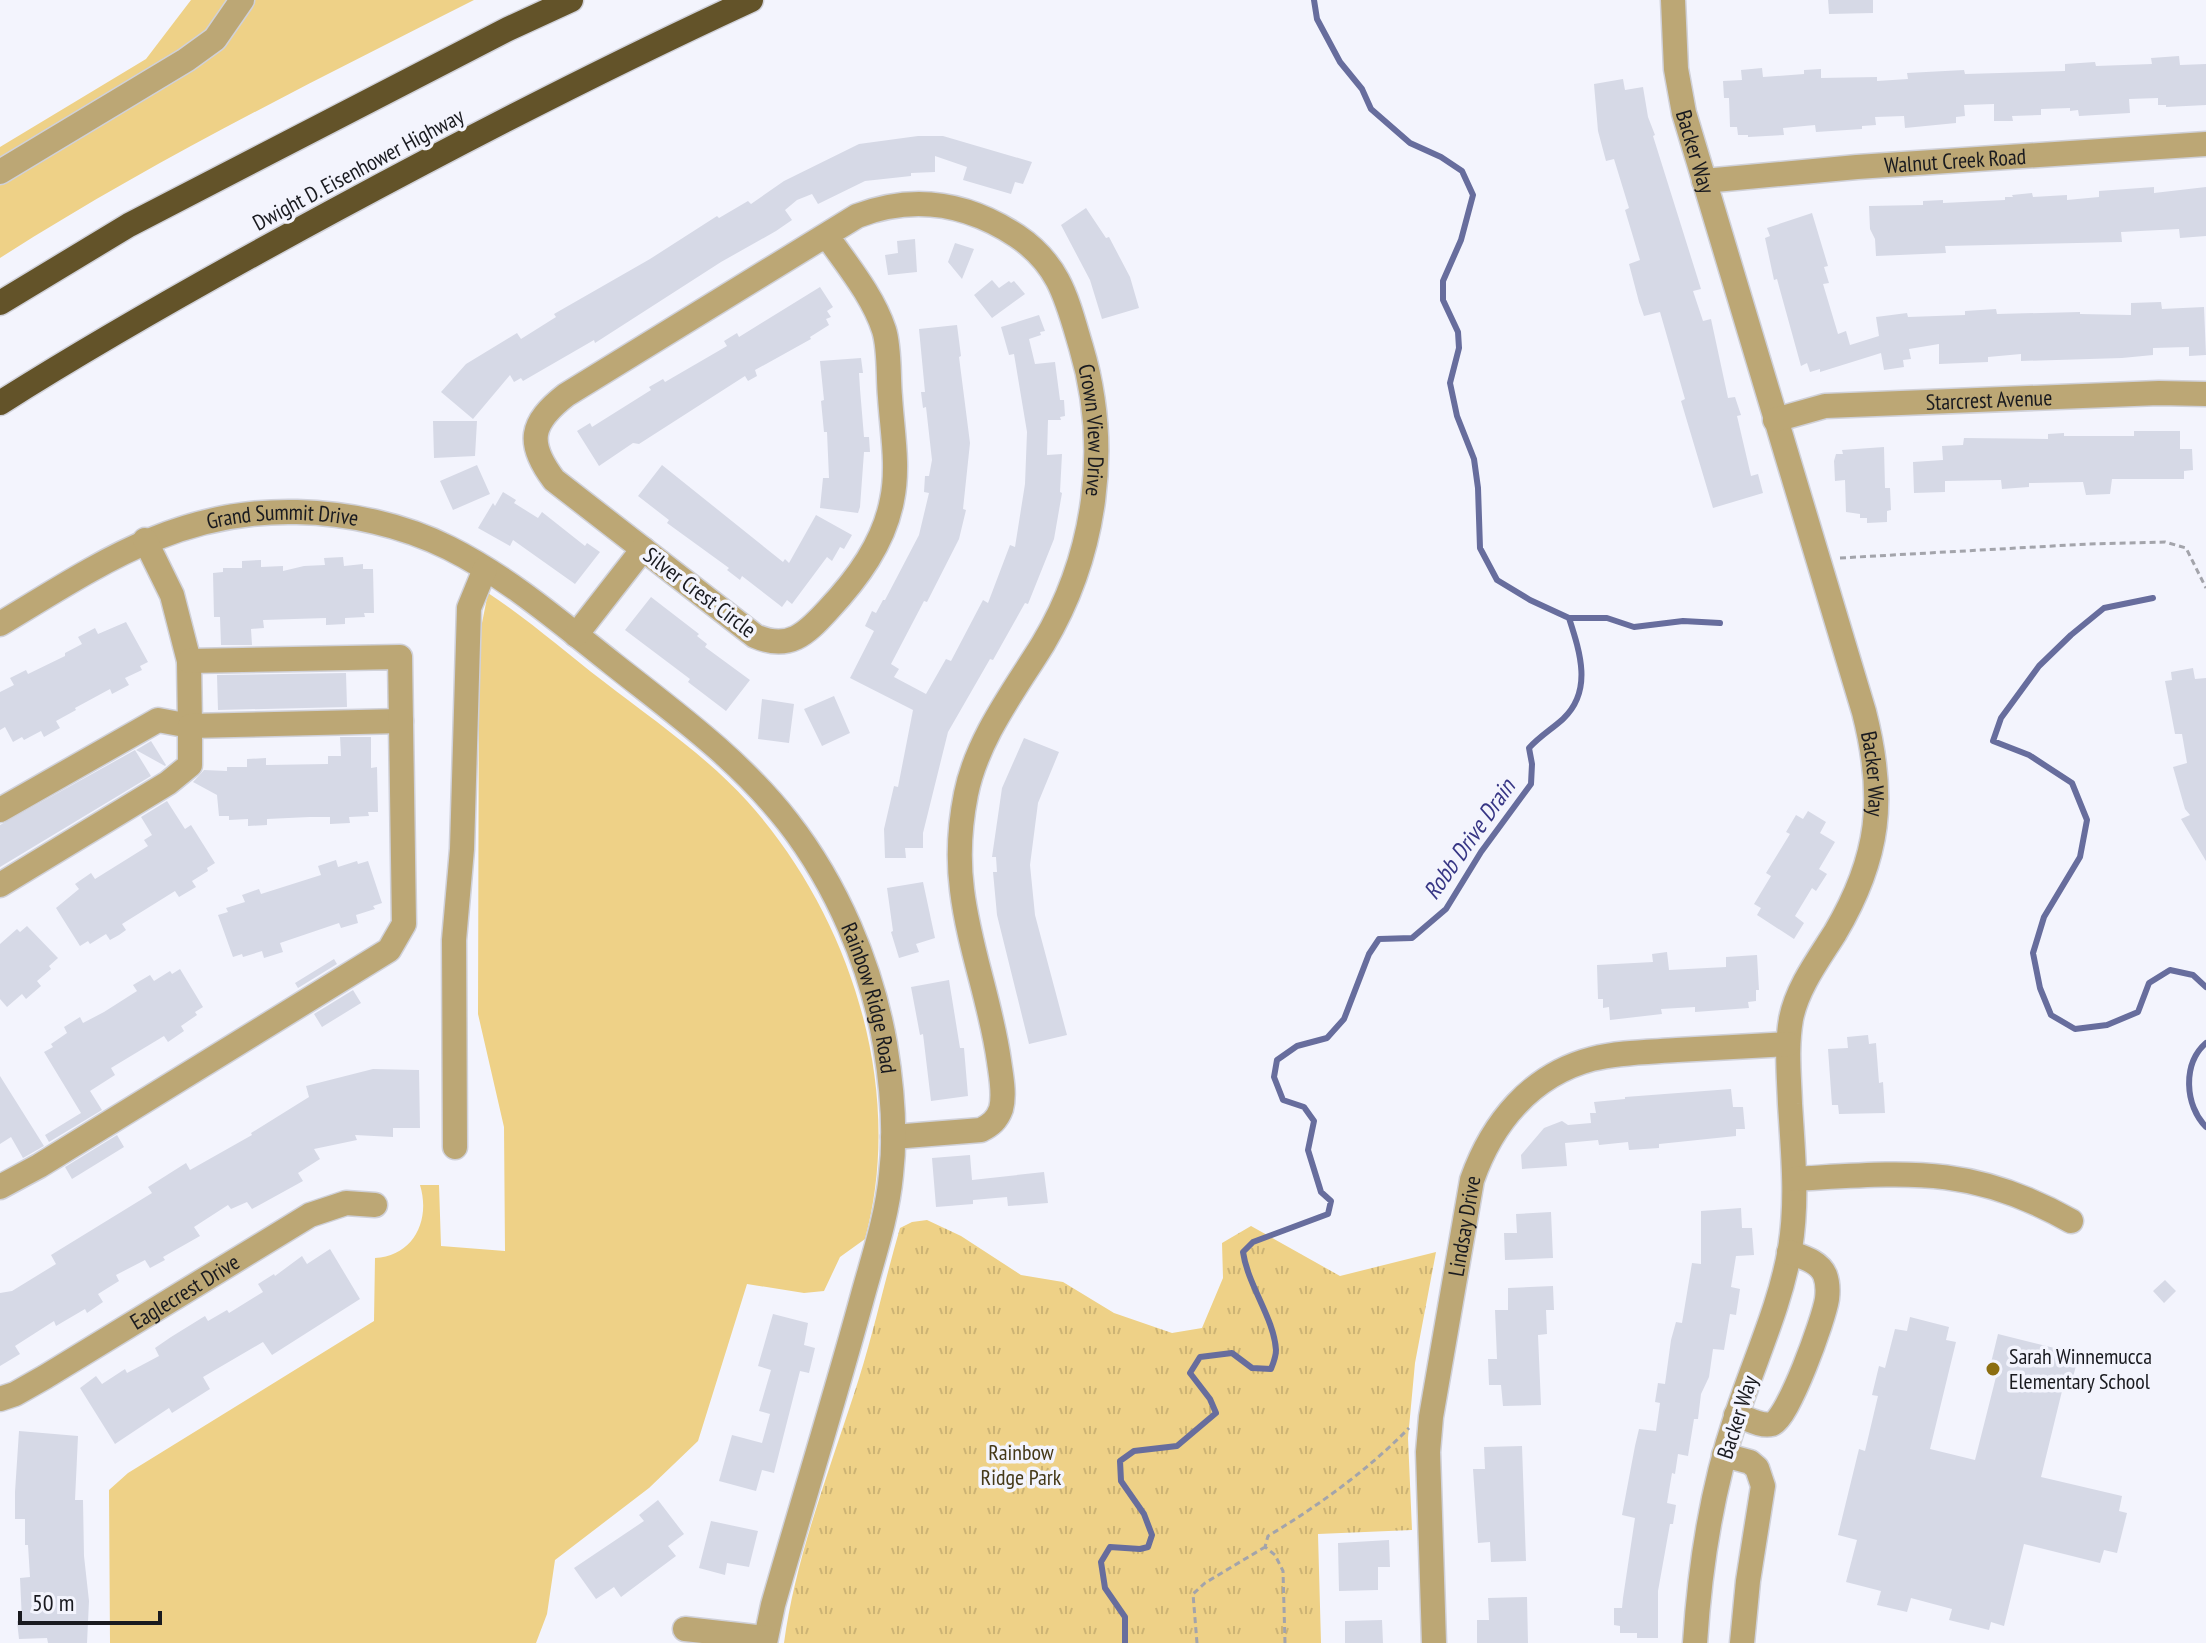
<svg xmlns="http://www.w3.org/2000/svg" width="2206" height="1643" font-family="'PT Sans Narrow',sans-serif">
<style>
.green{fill:#eed187}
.park{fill:url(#park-tufts)}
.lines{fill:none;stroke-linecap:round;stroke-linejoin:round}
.stream{stroke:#676d9d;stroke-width:6}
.building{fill:#d6d9e6}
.minor-casing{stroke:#d0d1d9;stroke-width:27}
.highway-casing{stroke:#d0d1d9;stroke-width:27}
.path{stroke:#a3a4ab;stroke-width:3;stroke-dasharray:6 4;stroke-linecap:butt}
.minor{stroke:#bca775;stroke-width:24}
.highway{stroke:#635329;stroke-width:24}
.poi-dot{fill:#8c6e11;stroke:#f3f4fd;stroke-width:3}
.labels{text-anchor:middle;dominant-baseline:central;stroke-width:7;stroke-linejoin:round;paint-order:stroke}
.street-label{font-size:22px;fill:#191a1f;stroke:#f3f4fd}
.poi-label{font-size:22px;fill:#191a1f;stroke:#f3f4fd;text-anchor:start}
.park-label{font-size:22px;fill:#453918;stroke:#f3f4fd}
.water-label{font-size:24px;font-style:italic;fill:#373685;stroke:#f3f4fd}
</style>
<defs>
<pattern id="park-tufts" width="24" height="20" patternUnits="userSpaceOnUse" patternTransform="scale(2)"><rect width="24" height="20" fill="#eed187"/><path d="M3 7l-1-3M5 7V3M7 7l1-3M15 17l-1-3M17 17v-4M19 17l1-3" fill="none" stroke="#ccb374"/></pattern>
</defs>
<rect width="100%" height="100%" fill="#f3f4fd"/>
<!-- green -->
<path class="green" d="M191,0h283c-160,81 -322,161 -474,258v-111l146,-88z
M488,593c40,26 77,59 115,88 49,38 102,74 144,120 103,114 159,287 118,438l-25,18 -16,34 -20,2 -57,-9 -49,157 -49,47 -94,72 -8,54 -11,29h-426l-1,-153 19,-17 246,-152 1,-63c38,-2 56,-37 45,-73h19l2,61 64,5 -1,-124 -26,-113 1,-376z"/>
<!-- park -->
<path class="park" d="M927,1220l34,16 60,39 42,7 51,31 58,20 30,-5 21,-50 -1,-35 29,-17 89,50 96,-24 -21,111 -7,75 4,92 -94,4 3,109h-537c11,-83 44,-169 70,-249 18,-54 30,-111 46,-166l12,-6z"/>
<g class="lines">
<!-- stream -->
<path class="stream" d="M2153,598l-49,10 -33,27 -32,31 -38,52 -8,23 36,14 43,28 15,37 -7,37 -36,60 -11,36 7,35 11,27 24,14 32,-4 31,-13 11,-29 21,-13 23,5 13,12
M1569,618h38l27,9 49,-6 37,2
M2206,1043c-24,21 -21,63 0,84
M1125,1643v-26l-20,-29 -4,-26 9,-15 30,2 8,-2 4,-12 -8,-21 -23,-33 -1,-20 14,-10 43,-5 39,-33 -6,-14 -20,-26 10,-16 32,-4 20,15 19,1c2,-5 5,-13 5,-19 -2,-32 -28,-64 -33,-98l10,-10 75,-28 3,-13 -10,-9 -13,-42 6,-29 -10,-14 -21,-7 -9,-23 3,-17 20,-14 30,-8 17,-19 25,-65 10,-15 33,-1 34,-29 35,-57 50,-68 1,-20 -3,-16c11,-12 23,-19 34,-29 30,-28 17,-67 6,-101l-39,-18 -33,-20 -17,-32 -2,-60 -4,-29 -17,-43 -7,-33 9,-35 -1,-16 -15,-32v-19l18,-41 12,-45 -11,-24 -21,-14 -31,-14 -39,-34 -9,-20 -22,-27 -23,-43 -3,-19"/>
</g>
<!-- building -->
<path class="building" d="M1828,0h45v13l-44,1z
M2179,56l1,9 26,-1v41l-40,2v-2h-8v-7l-29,1 1,14 -51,3 -1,-6 -8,1v-3l-29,1v6l-29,1 1,5h-19v-17l-30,1 1,11 -9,1v6l-51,5 -1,-12 -29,1 1,8 -14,1v3l-46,3 -1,-7 -32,3 1,7 -36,2v-2h-10l-1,-8h-7l-1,-29h-5l-1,-17 19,-1 -1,-10 21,-2 1,9 41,-3v-4l17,-1v9l56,-1v4l31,-2 -1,-6 57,-3 1,4 100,-3v-7l30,-2 1,4 56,-2 -1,-6z
M1623,79l2,11 18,-3 5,30 7,18 -2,1 48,153 -8,2 10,30 8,-2 17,79 7,-1 6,18 -4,1 14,60 7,-2 5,19 -50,15 -32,-107 4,-2 -25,-87 -16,4 -5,-14 -10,-38 11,-4 -15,-50 4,-2 -15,-49 -8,2 -8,-30 -4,-47z
M918,136h25l89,26 -9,22 -8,-2 -4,12 -48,-14 4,-13 -32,-11v16l-24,1v3l-46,5 -47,23 -6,-10 -15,6 -12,10 7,10 -16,11 -55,31 -126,81 -1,-3 -71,41 -2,-3 -7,4 -4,-7 -37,44 -32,-27 25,-28 51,-31 4,6 35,-22 -2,-3 96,-55 67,-43 2,2 29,-17 3,3 33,-23 75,-37z
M2154,187v6l52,-6v49l-26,2 -1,-9 -58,3 1,10 -177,4 1,7 -70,3 -1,-17 -5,-10 -1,-23 54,-1v-4l20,-1v3l62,-3v-3h8l-1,-2 20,-2 1,4 34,-2v5l32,-3v-6z
M1086,208l20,30 3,-1 21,40 9,31 -37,11 -12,-39 -29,-55z
M1812,213l16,53 -4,1 5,16 -6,1 15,50 8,-3 4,14 29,-9 -3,-19 31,-4 1,4 57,-2v-4l31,-2 1,5 83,-2v2l51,1v-12l30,-1 1,7 42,-2 2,48 -17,1v-9l-36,1v7l-31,3 -101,3v-7l-33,3v5l-49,2v-20l-30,5 2,10 -8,1 1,7 -20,3 -3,-17 -61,19v-3l-10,3 -3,-9 -6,3 -24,-87 -3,1 -9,-42 5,-2 -3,-8z
M915,239l2,33 -29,3 -3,-20 13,-2 -1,-12z
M955,243l19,6 -12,30 -14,-17z
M992,280l7,8 10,-7 2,2 3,-2 11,13 -33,24 -18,-23z
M820,287l13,20 -6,4 4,6 -5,2 3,6 -19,12 1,2 -56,31 2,6 -9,5 -3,-5 -106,68 -6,-1 -34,23 -22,-35 13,-8 2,4 59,-37 -2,-3 14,-8 2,3 62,-36 -3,-5 13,-8 2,4z
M1039,315l6,16 -5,1 1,3 -12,4 6,25 20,-2 5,38h4l1,16 -5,1 1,3h-13l-1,35 15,-1 -2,38 2,1 -8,46 -26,65 -3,-1 -32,57 -3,-1 -42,73 -25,101v15h-18l1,10h-21l-1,-29 10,-43 4,1 15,-77 -63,-32 24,-47 -9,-5 7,-15 4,2 7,-13h2l34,-65 10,-42 -5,-1 1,-16h4l3,-16 -6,-53 -3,1 -2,-16h4l-6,-63 38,-4 4,31 -2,1 11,86 -7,66 3,1 -7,29 -32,63 -3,-1 -33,63 8,5 -5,8 32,17 20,-35 5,2 32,-61 5,3 22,-58 5,2 10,-63 2,-52 -13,-78 -5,1 -8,-28z
M861,358l2,15h-4l1,16 4,48h5l1,15h-6l-4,55 -2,6 -38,-5 3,-30h6l-2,-46h-3l-3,-31 3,-1 -4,-39z
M433,421h44l-2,35 -41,2z
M2134,431h46v18h12l1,21 -9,1v8h-72l-2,15 -24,1 -3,-13 -54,1v4l-27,2 -1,-9 -56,1v11l-31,1 -1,-31 30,-2 -1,-14 21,-1 1,-7 84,1v-5l16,-1v3h70z
M1884,447l1,41h5l1,22 -4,1v11l-20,1v-5h-7v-4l-14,-2 -1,-32 -10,1 -1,-20 2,-7h7l-1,-4z
M477,465l13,29 -37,16 -13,-29z
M662,465l121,97 2,-3 4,4 27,-48 36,20 -8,14 -4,-2 -8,14 -5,-4 -35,47 -5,-4 -5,7 -40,-31 -2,4 -13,-10 2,-2 -62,-45 2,-3 -31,-24z
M503,492l13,8 -2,3 24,15 4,-6 43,34 2,-3 13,9 -25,32 -62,-44 -3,6 -32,-18 15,-25 2,3z
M343,557l1,9 19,-2v5h10l1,44h-10l1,4 -20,1v6l-19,1v-7l-63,2 1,8 -13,1 1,16h-31l-1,-28h-6l-1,-44 10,-1v-4h19v-7l19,-1v7l22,-1v5l21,-5 21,-1 -1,-7z
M651,597l48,37 -2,2 10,8 -2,3 45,33 -24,31 -38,-29 2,-3 -65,-49z
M126,622l22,40 -8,4 2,4 -17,8 4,7 -17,9 -2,-5 -35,19 1,2 -20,11 4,7 -16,9 -3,-6 -17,9 -2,-3 -9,5 -8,-15 -5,3v-38l14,-7 -4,-7 16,-8 2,4 37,-18v-3l17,-9 -4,-7 17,-9 3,6z
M2193,668l2,11 11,-1v183l-25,-42 9,-4 -5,-6 -12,-42 14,-4 -5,-29h-7l-10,-53 7,-1 -1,-8z
M346,673l1,34 -129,3 -1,-35z
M834,696l16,37 -28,13 -18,-37z
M762,699l32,5 -5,39 -31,-4z
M340,737h31v31l6,-1 1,45h-10l1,4 -20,1 1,6 -20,1v-7h-20l-43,2v6l-19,1v-7l-19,1v-4h-10l-2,-21 -24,-13 11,-12 23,1v-4h20v-8l19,-1v7l62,-1v-8h13z
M1024,738l35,14 -21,51 -8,62 5,50 32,120 -38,9 -32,-129 -4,-43h4l-1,-15h-4l10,-69z
M151,741l15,24 -1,1 -29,-16z
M135,750l16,26 -151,91v-42z
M167,801l18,28 6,-4 24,38 -8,5 1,3 -16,10 4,6 -17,10 -4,-6 -53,33 4,6 -7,5 -9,5 -4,-6 -16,10 -2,-3 -8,5 -24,-38 23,-19 -4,-5 16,-11 4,6 53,-33 -4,-6 8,-5 -11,-18z
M1808,811l18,11 -6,11 15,9 -16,27 8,5 -11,17 -4,-3 -17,28 9,7 -10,16 -37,-24 4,-7 -7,-4 17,-28 -5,-3 24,-39 -4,-2 10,-17 7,4z
M336,860l2,7 19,-6 1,3 10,-3 14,42 -9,3 2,3 -19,6 2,8 -17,5 -2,-5 -59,20 3,9 -19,6 -2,-7 -19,6 -1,-3 -9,3 -15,-42 10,-3 -2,-4 19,-6 -3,-7 17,-6 2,5 60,-19 -3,-9z
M923,882l12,56 -19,6 3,8 -20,6 -8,-26 2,-1 -6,-43z
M27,926l31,32 -9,8 2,3 -14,12 4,5 -15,13 -4,-5 -15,13 -7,-8v-55l17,-15 3,3z
M1667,952l2,18 57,-3v-10l31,-2 2,35h-3v11l-8,1 1,6 -54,4v-5l-34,2 1,5 -52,6 -1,-13 -6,1v-9h-5l-1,-34 56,-3 -1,-8z
M334,959l3,5 -39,24 -3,-5z
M180,969l23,38 -8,5 2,3 -16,11 3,5 -16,11 -4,-6 -53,32 4,7 -25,16 12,19 -53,32 -4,-7 36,-22 -37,-61 9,-5 -2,-3 16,-11 -3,-6 16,-10 3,6 21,-11 33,-21 -4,-6 17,-10 4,6 16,-10 2,3z
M949,980l11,68h4l4,48 -37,5 -8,-67 -3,1 -9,-48z
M353,990l8,13 -39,24 -8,-13z
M1868,1035l1,9 7,-1 3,40 4,-1 2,31 -46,1 -1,-9h-6l-4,-56 20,-1 -1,-11z
M373,1069l46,1 1,58h-27v9l-38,-2 2,5 -43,9 6,10 -22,14 5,8 -51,28 -5,-7 -16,7 -3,-4 -34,22 6,9 -37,21 2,3 -15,8 -5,-8 -29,15 3,6 -21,13 5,8 -16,11 -2,-4 -29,17 -2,-5 -39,25 5,8 -20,12v-73l12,-2 44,-27 -5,-9 101,-62 -4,-6 38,-24 4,7 62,-35 -1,-2 58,-36 -3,-11z
M0,1076l44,70 -21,12 -12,-21 -11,7z
M1731,1089l2,18h10l2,22h-9v7l-77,8v4l-30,2 -1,-8 -29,3 -1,-5 -33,3 2,23 -45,3 -1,-14 23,-27 18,-7 6,4 23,-2 -1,-10h6l-2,-11 31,-3v-2z
M117,1135l7,12 -52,32 -7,-12z
M970,1155l2,25 72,-8 4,31 -40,3 -1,-9 -34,3v4l-37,3 -4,-49z
M1741,1208l1,20h10l2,27 -18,1 -5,31 9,2 -4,26 -6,-1 -6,36 -11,-1 -4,28 -8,17 -3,25h-4l-6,37 -10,-2 -3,20 -3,-1 -5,30 9,2 -3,19h-3l-12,67v47h-21v-5h-17v-7l-6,-1v-17h8l1,-10 12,-80 -13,-3 13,-69 4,-17 17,2 4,-28 -5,-1 3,-19 7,1 6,-44 5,-18 6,1 10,-60 9,1v-53z
M1551,1212l2,46 -48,2 -1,-27h13l-1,-19z
M330,1249l30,50 -88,56 -9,-13 -60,35 7,12 -38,24 -3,-5 -54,36 -35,-56 16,-12 6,8 23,-15 2,4 32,-17 -4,-8 16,-11 34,-21 3,5 19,-11 2,3 34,-21 -5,-8 16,-10 1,2 27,-20 5,8z
M2165,1280l11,11 -12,12 -11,-12z
M1553,1286l1,24h-8l1,24 -9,1 3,70 -38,1 -2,-21h-12l-1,-26h9l-2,-49h13v-22z
M773,1314l35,9 -4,22 11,3 -6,25 -9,-2 -26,102 -12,-3 -6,21 -37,-10 13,-46 30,8 8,-29 -11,-3 12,-41 -13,-4z
M1910,1317l39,10 -3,13 10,2 -26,107 45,11 23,-91 -8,-2 8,-33 81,20 -9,35 -7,-2 -22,90 81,19 -3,15 8,2 -10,40 -13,-3 -4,13 -76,-19 -20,82 -13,-4 -2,8 -40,-10 3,-11 -41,-11 -4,14 -30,-7 4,-14 -35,-9 11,-42 -19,-5 21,-86 6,2 13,-55 -6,-1 7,-29 6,2 10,-39 12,2z
M19,1431l59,5 -3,64h8l1,56 5,45 -2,42h-39l-1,-5 -28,1 -2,-18h5l-2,-43 10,-1 -2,-32h-3v-26h-10v-27z
M1522,1446l4,115 -35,1 -1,-20 -12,1 -5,-74h12l-1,-22z
M658,1500l26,34 -16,12 8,10 -55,41 -7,-10 -18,12 -22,-31 70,-47 -5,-6z
M711,1521l47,10 -9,36 -22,-4 -2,12 -26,-7z
M1389,1540l1,27h-12v23l-39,1 -1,-48z
M1527,1597l1,46h-51v-23h12l-1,-22z
M1382,1620l1,23h-38v-22z"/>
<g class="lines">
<!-- minor casing -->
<g class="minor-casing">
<g id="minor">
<path id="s1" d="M1673,0l3,69 8,44 180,599c22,86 16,145 -29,221 -17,27 -38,55 -44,86 -5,29 -2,56 -1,85 3,49 8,97 0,145 -10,58 -36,112 -54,168 -25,74 -36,148 -41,226"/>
<path d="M0,172l186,-112 29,-21 27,-39"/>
<path id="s2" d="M1704,181l153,-14 349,-23"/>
<path id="s3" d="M827,236c20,29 46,60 57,94 6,19 4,46 6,67 2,33 9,70 2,103 -8,43 -35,79 -64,110 -22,24 -39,41 -73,26l-201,-156c-28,-37 -24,-57 12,-85l291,-179c57,-22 110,-13 160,20 43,29 50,64 64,111 30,100 15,208 -38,297 -29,47 -66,95 -77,150 -6,30 -8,65 -4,96 7,58 29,113 37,171 2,15 6,33 2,48 -4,11 -10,16 -20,21l-88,7"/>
<path id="s4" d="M1775,420l50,-14 334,-13 47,1"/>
<path id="s5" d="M0,624c98,-59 177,-115 297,-112 51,1 106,13 152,36 60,30 112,75 164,116 62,49 126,95 175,158 49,63 83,143 97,222 7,42 11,89 6,131 -4,43 -19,86 -30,127 -28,102 -59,202 -88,303l-8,38"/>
<path d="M576,635l67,-86"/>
<path d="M0,810l158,-90 32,6 -1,-65 -17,-66 -27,-55"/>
<path d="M0,885l168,-102 22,-18v-39l211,-5"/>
<path d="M455,1147l-1,-207 8,-91 7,-241 16,-39"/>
<path d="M1795,1179c110,-6 175,-15 276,42"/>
<path d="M0,1187l39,-21 350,-216 15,-26 -4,-267 -211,4"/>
<path id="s6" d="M0,1399l15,-5 30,-17 265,-162 36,-12 29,2"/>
<path d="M1736,1415c10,3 25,12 36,9 16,-5 52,-105 55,-125 1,-8 1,-16 -2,-24 -6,-14 -23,-18 -36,-23"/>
<path d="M1724,1455l26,7 7,6 6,18 -15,95 -6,62"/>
<path d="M685,1629l80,9"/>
<path id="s7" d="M1434,1643l-6,-191 3,-35 41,-237c20,-57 59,-105 120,-121 28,-7 57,-7 85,-9 37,-2 74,-4 111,-6"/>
</g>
</g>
<!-- highway casing -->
<g class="highway-casing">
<path id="highway" d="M0,303l129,-78 379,-196 63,-29
M0,403c109,-69 222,-132 335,-193 137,-74 275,-145 416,-210"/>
</g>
<!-- path -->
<path class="path" d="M1840,558l248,-14 77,-2 21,6 20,40
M1197,1643l-4,-49 12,-11 60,-36
M1285,1643l-2,-72 -8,-16 -10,-8 3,-11c50,-30 100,-66 141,-108"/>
<!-- minor -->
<use href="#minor" class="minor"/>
<!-- highway -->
<use href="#highway" class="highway"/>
</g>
<!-- markers -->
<circle class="poi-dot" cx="1993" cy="1369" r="8"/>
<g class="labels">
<!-- street labels -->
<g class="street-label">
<text stroke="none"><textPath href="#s1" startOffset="154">Backer Way</textPath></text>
<text stroke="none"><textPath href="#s2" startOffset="252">Walnut Creek Road</textPath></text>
<text transform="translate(358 169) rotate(-28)">Dwight D. Eisenhower Highway</text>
<text stroke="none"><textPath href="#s4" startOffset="216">Starcrest Avenue</textPath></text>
<text stroke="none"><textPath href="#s3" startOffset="1576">Crown View Drive</textPath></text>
<text stroke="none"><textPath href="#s5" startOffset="308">Grand Summit Drive</textPath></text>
<text transform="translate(700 592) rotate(37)">Silver Crest Circle</text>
<text stroke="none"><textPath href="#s1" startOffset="802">Backer Way</textPath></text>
<text stroke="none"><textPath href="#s5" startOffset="1114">Rainbow Ridge Road</textPath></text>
<text stroke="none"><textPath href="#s7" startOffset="420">Lindsay Drive</textPath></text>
<text stroke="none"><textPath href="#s6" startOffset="214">Eaglecrest Drive</textPath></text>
<text transform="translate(1737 1417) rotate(-72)">Backer Way</text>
</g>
<!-- poi labels -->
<g class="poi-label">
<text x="2009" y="1356">Sarah Winnemucca<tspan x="2009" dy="25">Elementary School</tspan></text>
</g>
<!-- park labels -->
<g class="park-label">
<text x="1021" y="1452">Rainbow<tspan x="1021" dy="25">Ridge Park</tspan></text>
</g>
<!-- water labels -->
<g class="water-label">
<text transform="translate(1469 839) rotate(-55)">Robb Drive Drain</text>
</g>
</g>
<!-- scale -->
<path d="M20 1611v12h140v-12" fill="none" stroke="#191a1f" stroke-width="4"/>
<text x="32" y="1611" font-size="24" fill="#191a1f" stroke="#f3f4fd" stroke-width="6" paint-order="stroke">50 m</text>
</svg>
